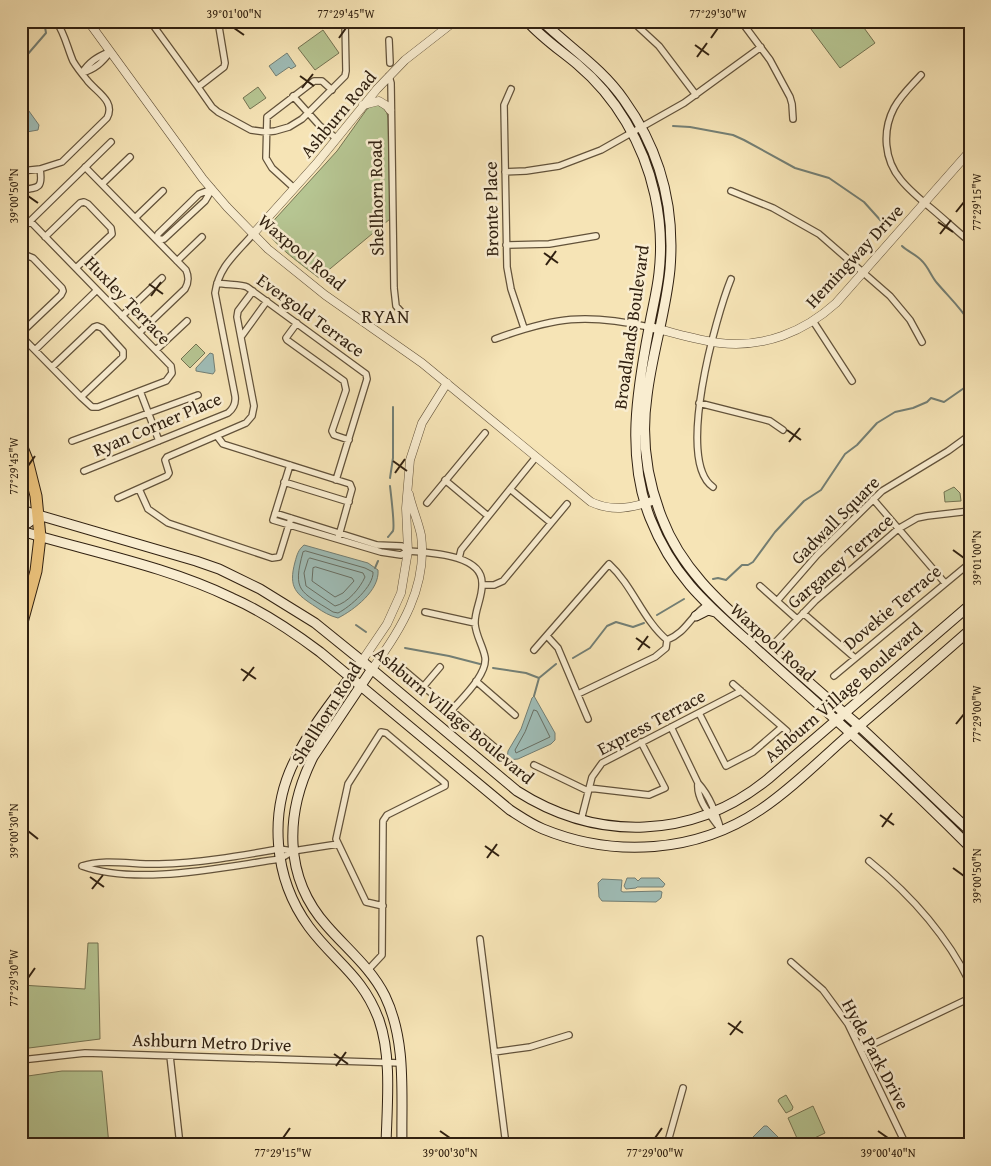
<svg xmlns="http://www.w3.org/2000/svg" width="991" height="1166" font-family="'Gentium Book Plus',serif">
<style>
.green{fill:#b6c592;stroke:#747352}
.water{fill:#9fbdb7;stroke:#737f75}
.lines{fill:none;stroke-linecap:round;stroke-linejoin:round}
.shore{stroke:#686f64;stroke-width:1}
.stream{stroke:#737f75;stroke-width:2}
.minor-casing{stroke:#62523a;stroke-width:8}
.tertiary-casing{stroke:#62523a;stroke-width:9}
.secondary-casing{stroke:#312111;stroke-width:11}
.motorway-casing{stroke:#312111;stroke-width:13}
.minor{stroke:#f9edd0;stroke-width:5.5}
.tertiary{stroke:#f9edd0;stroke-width:8}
.secondary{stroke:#f9edd0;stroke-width:9}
.motorway{stroke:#ebc27b;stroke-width:11}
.ticks{fill:none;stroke:#312111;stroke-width:2}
.labels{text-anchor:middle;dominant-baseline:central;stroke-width:5;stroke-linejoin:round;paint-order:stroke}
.street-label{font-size:18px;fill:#312111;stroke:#f9edd0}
.neighbourhood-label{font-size:19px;letter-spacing:1px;fill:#312111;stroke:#f9edd0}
.neatline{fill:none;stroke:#312111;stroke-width:2}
.ticks-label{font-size:12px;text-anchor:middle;fill:#312111}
</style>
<rect width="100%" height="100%" fill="#f6e4b6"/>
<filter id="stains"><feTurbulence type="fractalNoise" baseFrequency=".004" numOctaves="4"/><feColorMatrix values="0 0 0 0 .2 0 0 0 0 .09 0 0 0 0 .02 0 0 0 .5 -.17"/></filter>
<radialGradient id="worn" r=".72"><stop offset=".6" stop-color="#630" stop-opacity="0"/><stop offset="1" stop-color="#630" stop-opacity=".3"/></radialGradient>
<!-- green -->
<path class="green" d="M805,21h54l16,22 -35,25z
M323,30l16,23 -24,17 -17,-22z
M258,87l8,11 -16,11 -7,-11z
M375,104c8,3 12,6 13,14l2,99v2l-71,59c-14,-11 -47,-34 -53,-49l71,-78 30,-42z
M196,344l9,9 -15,15 -9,-9z
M954,487l6,6 1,8 -16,1 -1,-10z
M88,943h10l2,96 -79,10v-64l64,4z
M62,1071h40l7,74h-88v-68z
M786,1095l7,12 -1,3 -6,3 -8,-12 1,-2z
M813,1106l12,27 -25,12 -12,-27z"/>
<!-- water -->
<path class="water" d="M287,53l9,13 -5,3 -2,-2 -13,9 -7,-10z
M21,100l18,25 -1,5 -17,3z
M210,353l3,1 2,17 -2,3 -17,-3v-3z
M304,545l64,18 10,7c2,20 -24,40 -40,48 -8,-2 -15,-6 -22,-11 -20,-13 -28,-19 -21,-45 2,-7 3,-12 9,-17z
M534,696l21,37v7l-4,4 -33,15 -11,1 1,-9 13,-22 11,-31z
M627,878h8l3,3 3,-3h18l6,6 -2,3h-26l-1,1 -10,1 -2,-3z
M602,879l20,1 -1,11 2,1 37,-1 2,1 -1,6 -5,4 -54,-1 -3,-4 -1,-14z
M764,1126h3l19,19h-31l-2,-8z"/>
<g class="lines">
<!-- shore -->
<path class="shore" d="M306,551l59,17 8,4c1,14 -23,35 -35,41l-5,-1c-33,-21 -41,-20 -30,-60z
M310,558l53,15 2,4c-5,11 -17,26 -30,29l-29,-20 -2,-13 4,-13z
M316,567l36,11 2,3 -11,12 -8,4 -23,-16 1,-13z
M534,710l3,1 13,26 -34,16 -1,-3 10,-18z"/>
<!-- stream -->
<path class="stream" d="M21,62l25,-29 -1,-6
M673,126l17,1 43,8 11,5 51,28 34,10 35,24 18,20 5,10
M902,246c5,5 16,10 19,14 7,6 10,16 16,23 11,13 24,25 33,40
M390,478l3,-20v-51
M388,537c1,-1 4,-5 5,-6 2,-5 -2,-36 -3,-45
M375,568l3,-7
M713,579l5,-1 8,2 16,-15h6l5,-3 22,-30 29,-31 17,-11 24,-36 12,-9 20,-22 18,-11 18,-4 14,-6 4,-4 13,4 23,-16 3,-4
M657,615l27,-16
M356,625l10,7
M405,648l44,8 31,8
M573,658l17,-10 17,-22 9,-4 17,5 11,-4
M493,668l33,5 13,5
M534,696l5,-18 17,-14"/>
<!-- minor casing -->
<g class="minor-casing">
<path id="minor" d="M150,21l48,66 26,-20 1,-4 -7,-42
M632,21l27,25 37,49
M741,21l29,39 20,37 2,7 1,15
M389,40l1,23
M82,73c13,-4 20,-10 28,-21
M82,73c7,-11 15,-16 27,-21
M921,75c-9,10 -20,20 -27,33 -12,23 -10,52 7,72 9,11 20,20 31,29 13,11 25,22 38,33
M389,76l2,7 3,205 2,18 9,10
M198,87l14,20 6,5 33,18 15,2 9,-1 14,-4 13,-8 43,-43 1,-5 -1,-50
M511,89l-7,16 3,162 4,22 13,39
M293,96l27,30 16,12
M85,167l101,103c3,7 3,12 -1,19l-46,44
M40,169l22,-7 45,-44c9,-17 -11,-26 -20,-38 -5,-6 -10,-12 -14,-19 -6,-14 -8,-27 -17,-40
M21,171l19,-2c3,19 -1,19 -19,21
M505,172l21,-1 33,-5 42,-16 83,-47 77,-56
M102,184l28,-27
M294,188l-22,-20 -6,-10 1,-41 47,-36h8l10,9
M212,189l-7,12 -41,38 -7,1 1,-6 41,-40z
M731,191l42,17 46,26 71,62 20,24 12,22
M135,218l28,-27
M21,230l90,-88
M45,237l35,-34 4,-1 4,2 23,24 1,6 -36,34
M506,245l43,-1 47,-8
M21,261l7,-5 5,2 29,30 1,3 -2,4 -40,38
M177,261l25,-24
M217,283c8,2 25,1 30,4l119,87 1,5 -31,101
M122,316l40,-38
M813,321l39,60
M297,323l-11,15 1,2 57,41 2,9 -14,41 2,4 15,5
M21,336l60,61 11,10h6l68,-26 6,-8 -1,-7 -141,-145
M241,337l26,-36
M495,339c60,-22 91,-26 154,-12
M35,350l62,-60
M156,350l31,-29
M52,367l42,-40 3,-1 5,2 21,23v6l-42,40
M140,391l19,50
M699,403l71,18 13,9
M217,436l6,8 127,40 2,5 -14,50
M72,441l126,-46
M290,465l-17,55 108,32 20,3 7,-4
M84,471l144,-58c6,-5 8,-10 7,-17l-20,-103c4,-27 21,-39 38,-59
M445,480l43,36
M284,482l65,20
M713,487c-38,-26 3,-171 18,-208
M139,489l9,20 20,14 104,35 7,-1 12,-39
M510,489l41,34
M118,498l49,-22 2,-3 -4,-13 2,-3 79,-34 6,-7 2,-10 -17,-89 1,-6 15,-20
M873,499l72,84
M427,503l58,-70
M275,513l102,32 25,1 6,5
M408,551c21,2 74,3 74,32 1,14 -8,28 -7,41 1,12 8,22 10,33 3,17 -23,41 -34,54
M459,558l2,-8 75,-93
M482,585h12l9,-4 64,-77
M760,586l37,33
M777,601l40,-46 65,-64 66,-40 22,-16
M425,612l50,11
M803,613l52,45
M547,636l11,12 30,71
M770,648l45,-47 83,-72 19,-11 10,-2 43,-5
M534,650l75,-86c24,22 34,56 58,76
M404,670l94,80
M834,676l136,-113
M476,681l39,34
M733,684l54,47
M423,687l17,-20
M578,694l77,-37 11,-9 1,-8c19,-7 24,-25 40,-35
M699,713l27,53 27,-14 29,-25
M671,727l27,56c12,13 18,31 23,47
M534,765l54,26
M698,783c-2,16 12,32 21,44
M589,788l60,7 16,-7 -24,-46
M581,820l11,-43 10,-14 139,-72
M869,861c42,34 77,73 101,122
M82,866c56,20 140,1 198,-7l13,-8 45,-7
M82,866c22,-8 54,-1 77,-2 41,-1 80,-8 120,-15l14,2
M480,939l26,206
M791,962l32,28 25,34 58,121
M368,970l14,-15 1,-134 4,-6 58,-29v-3l-59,-50 -5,-1 -33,52 -12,55 30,63 17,4
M861,1050l109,-52
M494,1052l36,-5 39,-12
M170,1056l10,89
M21,1060l64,-7 316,10
M667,1145l16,-57"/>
</g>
<!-- tertiary casing -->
<g class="tertiary-casing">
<path id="tertiary" d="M88,21l115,158 24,28 41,42 57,46 97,68 169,139c22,10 42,6 64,-2
M363,105l16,-4 8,5 3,4
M253,234l63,-70 61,-75 28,-29 50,-39
M649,327c23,5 47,13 71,16 44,5 84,-11 116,-40l134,-152
M362,661l25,-37 14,-31 7,-42 -2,-43 4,-48 12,-37 25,-40
M372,669c29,-39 56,-83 49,-134 -3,-14 -9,-27 -12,-41"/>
</g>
<!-- secondary casing -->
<g class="secondary-casing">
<path id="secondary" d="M527,21c15,17 33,29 50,43 19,16 36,36 49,58 27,45 39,99 33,151 -2,19 -7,37 -10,55 -12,63 -23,128 1,190 23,58 55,85 100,125 25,23 50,45 76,68 49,44 97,89 144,136
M542,21c28,27 60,47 82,79 36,50 51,108 46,169 -4,43 -18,84 -23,127 -6,41 0,84 15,122 20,53 62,88 103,125 31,28 62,55 93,82 38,35 74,71 112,106
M21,510l175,51 23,8 41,20 55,34 47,38 155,130c80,51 176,49 251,-12l202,-174
M21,523h7l10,-8
M21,531c70,21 145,35 211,67 32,14 60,33 88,54l190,158c11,7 21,14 33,19 71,29 153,24 217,-19 30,-20 57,-47 84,-71 42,-36 84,-72 126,-109
M696,616l12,-6 7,2
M362,661c-22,31 -49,62 -66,97 -28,53 -23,120 13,169 26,35 54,49 70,93 13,37 8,85 7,125
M372,669l-59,88c-28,56 -30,120 14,169 20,23 44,42 58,70 22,46 16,99 17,149"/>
</g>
<!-- motorway casing -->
<g class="motorway-casing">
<path id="motorway" d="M21,445l6,15 9,36 4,41 -4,34 -15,55"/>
</g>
<!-- minor -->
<use href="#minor" class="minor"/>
<!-- tertiary -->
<use href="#tertiary" class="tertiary"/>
<!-- secondary -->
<use href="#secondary" class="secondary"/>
<!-- motorway -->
<use href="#motorway" class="motorway"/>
</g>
<!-- ticks -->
<path class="ticks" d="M234,28l10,7M339,38l7,-10M711,38l7,-10M695,45l14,10M697,57l10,-14M300,76l14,10M302,88l11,-14M28,196l10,7M956,212l8,-10M938,222l15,10M940,234l11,-14M544,253l14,10M546,265l10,-14M149,284l14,10M151,296l10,-14M787,430l14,10M789,442l11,-14M393,461l14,10M28,466l7,-10M395,473l10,-14M953,550l11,8M636,638l14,10M638,650l10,-14M241,669l15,10M243,681l11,-14M956,724l8,-10M880,815l14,10M882,827l10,-14M28,831l10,8M485,846l14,10M487,858l10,-14M953,868l11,8M90,877l14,10M92,889l11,-14M28,978l7,-10M728,1023l15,10M730,1035l11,-14M334,1054l14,10M336,1066l10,-14M440,1131l10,7M878,1131l10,7M283,1138l7,-10M655,1138l7,-10"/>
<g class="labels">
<!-- street labels -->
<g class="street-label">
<text transform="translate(338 114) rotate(-50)">Ashburn Road</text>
<text transform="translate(376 198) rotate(-91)">Shellhorn Road</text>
<text transform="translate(491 209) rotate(-91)">Bronte Place</text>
<text transform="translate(302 252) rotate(40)">Waxpool Road</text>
<text transform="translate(854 256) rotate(-47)">Hemingway Drive</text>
<text transform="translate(128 300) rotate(46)">Huxley Terrace</text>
<text transform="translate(311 315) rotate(36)">Evergold Terrace</text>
<text transform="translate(631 327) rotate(-82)">Broadlands Boulevard</text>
<text transform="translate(157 424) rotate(-23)">Ryan Corner Place</text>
<text transform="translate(835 520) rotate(-45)">Gadwall Square</text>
<text transform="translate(840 561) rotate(-41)">Garganey Terrace</text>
<text transform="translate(892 607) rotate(-40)">Dovekie Terrace</text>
<text transform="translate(773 642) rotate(42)">Waxpool Road</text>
<text transform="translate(843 692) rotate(-41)">Ashburn Village Boulevard</text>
<text transform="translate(326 713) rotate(-58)">Shellhorn Road</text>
<text transform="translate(454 715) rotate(40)">Ashburn Village Boulevard</text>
<text transform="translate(651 722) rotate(-28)">Express Terrace</text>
<text transform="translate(212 1042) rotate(2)">Ashburn Metro Drive</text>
<text transform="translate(876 1054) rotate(62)">Hyde Park Drive</text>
</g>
<!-- neighbourhood labels -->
<g class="neighbourhood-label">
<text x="386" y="316">RYAN</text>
</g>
</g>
<!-- margin -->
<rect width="991" height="1166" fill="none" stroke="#f6e4b6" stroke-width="55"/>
<rect x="28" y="28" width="936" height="1110" class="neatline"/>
<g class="ticks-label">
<text x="234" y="18">39°01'00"N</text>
<text x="346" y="18">77°29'45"W</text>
<text x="718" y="18">77°29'30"W</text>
<text transform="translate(14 196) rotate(-90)" y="4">39°00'50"N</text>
<text transform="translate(977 202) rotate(-90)" y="4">77°29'15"W</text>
<text transform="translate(14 466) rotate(-90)" y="4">77°29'45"W</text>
<text transform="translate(977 558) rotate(-90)" y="4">39°01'00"N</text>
<text transform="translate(977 714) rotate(-90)" y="4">77°29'00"W</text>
<text transform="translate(14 831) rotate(-90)" y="4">39°00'30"N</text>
<text transform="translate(977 876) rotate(-90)" y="4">39°00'50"N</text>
<text transform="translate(14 978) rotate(-90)" y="4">77°29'30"W</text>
<text x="283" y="1157">77°29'15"W</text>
<text x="450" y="1157">39°00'30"N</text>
<text x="655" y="1157">77°29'00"W</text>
<text x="888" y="1157">39°00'40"N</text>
</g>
<rect width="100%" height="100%" filter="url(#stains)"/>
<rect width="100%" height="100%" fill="url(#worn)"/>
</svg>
